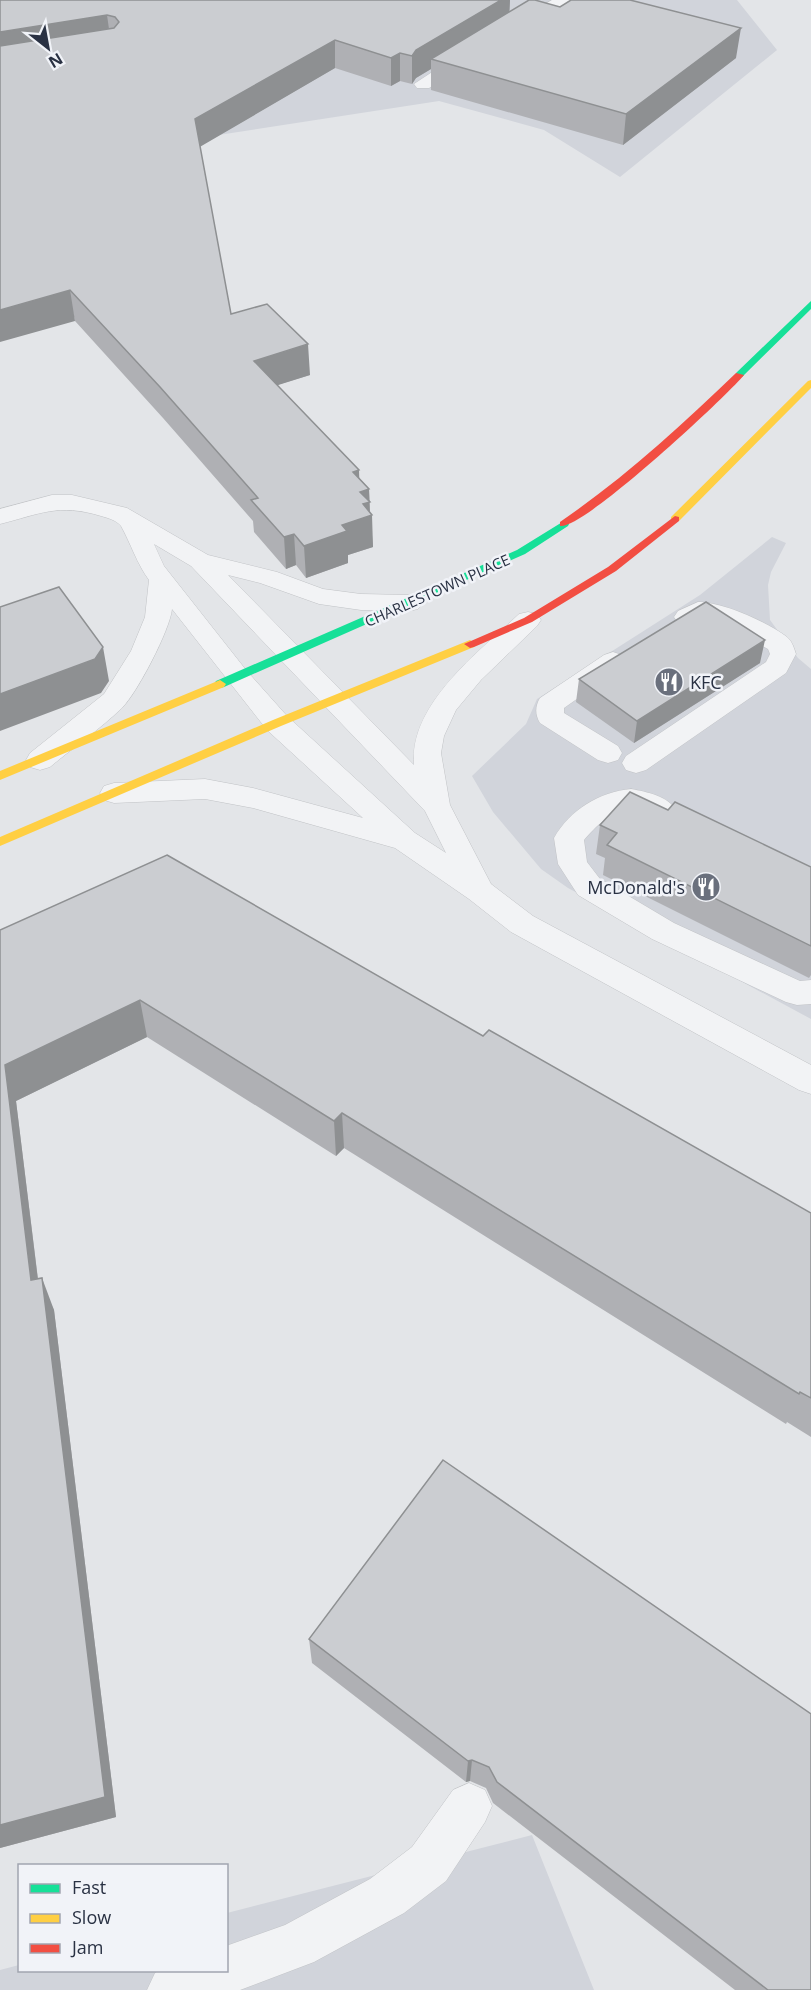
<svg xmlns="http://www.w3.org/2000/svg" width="811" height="1990" font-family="'Open Sans',sans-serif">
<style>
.built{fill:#d1d4db}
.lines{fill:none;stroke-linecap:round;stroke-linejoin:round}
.lane-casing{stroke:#c1c3c6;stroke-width:1}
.street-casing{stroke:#c1c3c6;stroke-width:1}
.lane{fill:#f2f3f5;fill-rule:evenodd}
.street{fill:#f2f3f5;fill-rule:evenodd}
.fast{fill:#16e098;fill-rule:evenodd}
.slow{fill:#ffcf43;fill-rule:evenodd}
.jam{fill:#f24e42;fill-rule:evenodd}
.wall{fill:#afb0b4}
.shaded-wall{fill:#8e9092}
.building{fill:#cbcdd1;stroke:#8e9092;stroke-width:1.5}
.labels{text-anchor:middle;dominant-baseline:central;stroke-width:5;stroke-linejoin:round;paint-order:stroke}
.far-street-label{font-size:15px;fill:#293143;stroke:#f1f3f8}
.poi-label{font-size:18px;fill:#293143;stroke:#f1f3f8;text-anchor:start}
</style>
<rect width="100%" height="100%" fill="#e3e5e8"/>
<!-- built -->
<path class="built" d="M76,0h661l40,50 -157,127 -76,-47 -105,-29 -370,57z
M772,537l14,6 -15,29 -3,13 2,35 28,38 13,11v350l-243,-131 -27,-19 -48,-57 -21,-36 54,-52 11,-25 163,-104z
M532,1835l62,155h-594v-20l19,-5 1,5h206l1,-57z"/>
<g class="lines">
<!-- lane casing -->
<g class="lane-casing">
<path id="lane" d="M552,0h19l-47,31h-12l-2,-4 2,-4z
M467,52l6,1 3,4 -3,4 -44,27h-12l-3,-4 47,-31z
M52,495h20l55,13 81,47 69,17 46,17 38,5 48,1 9,2 4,6 -4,6 -9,2 -48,-1 -42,-6 -59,-21 -32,-8 186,190c-5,-61 65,-113 105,-151l9,-2 9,2 4,6 -4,6 -56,54 -25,30 -12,26 -3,17 9,52 41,79 42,32 278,149v29l-12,-4 -288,-158 -42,-33 -74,-51 -142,-40 -48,-9 -91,4 -10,-3 -4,-7 4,-7 10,-3 91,-4 48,9 110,30 -96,-88 -95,-121c-2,21 -35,84 -50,99 -22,21 -48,39 -72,59l-10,3 -10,-3 -4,-7 4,-7 74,-59 27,-43 14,-34 4,-37c-12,-16 -18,-36 -28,-54 -5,-6 -13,-8 -20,-10 -43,-13 -61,-2 -101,8v-15zM154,544l37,22 234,245 21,42 -31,-20 -128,-117 -41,-46 -82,-104z
M698,602c25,0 69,20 89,35 5,4 7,11 9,17l-10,19 -140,97 -10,3 -10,-3 -4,-7 4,-7 140,-94 4,-8 -2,-5 -59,-31 -22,7 -9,-2 -4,-6 4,-6z
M613,652l9,3 4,6 -4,6 -58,41v5l54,33 4,7 -4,7 -10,3 -10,-3 -58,-37c-5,-8 -5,-17 0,-25l64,-43z
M631,789c16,3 37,7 46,22l-4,7c-13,4 -19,-1 -32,-6 -22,-10 -44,13 -57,28l3,22 13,17 74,44 126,58 11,-1v24l-14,1 -11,-3 -134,-63 -74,-44 -20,-31 -4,-26c16,-28 45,-46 77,-49z"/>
</g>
<!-- street casing -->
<g class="street-casing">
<path id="street" d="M469,1783l16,7 7,16 -7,16 -39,59 -42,32 -90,49 -74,28h-93l8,-17 5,-3h66v-24l59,-21 85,-46 42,-32 41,-57z"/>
</g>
<!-- lane -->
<use href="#lane" class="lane"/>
<!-- street -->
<use href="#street" class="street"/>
<!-- fast -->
<path class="fast" d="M811,301v8l-69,68h-6v-4z
M564,521l5,3 -1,2 -43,28 -301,133 -4,1 -6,-4 2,-3 301,-131z"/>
<!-- slow -->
<path class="slow" d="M811,380v8l-132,133h-8v-4l137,-136z
M470,640l6,4 -2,3 -193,79 -281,120v-9l273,-117z
M220,680l6,4 -2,3 -224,93v-9z"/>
<!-- jam -->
<path class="jam" d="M736,373l8,2c-20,24 -161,155 -184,151v-4c64,-44 120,-95 176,-149z
M675,516l4,1v4l-63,50 -84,51 -58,25 -4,1 -6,-4 60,-26 84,-51z"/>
</g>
<!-- wall -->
<path class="wall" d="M0,0h510l-1,12 227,46 -113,87 -192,-55v-21l-15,9 -4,6 -12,-3 -9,5 -56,-18 -135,78 31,168 79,61 -33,10 92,104 1,23 3,35 -25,8v8l-42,15 -10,-13 -10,4 -32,-37 -1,-11 -90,-103 -88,-97z
M760,663l-126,80 -58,-41 3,-23z
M668,810l143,57v108l-2,3 -206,-103 2,-17 -9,-4 4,-29z
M0,930l483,106 328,177v224l-24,-15 -1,2 -442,-276 -8,8 -189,-119 -131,64 22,178 16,31 62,507 -116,31z
M309,1639l502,351h-76l-242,-187 -7,-15 -16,-7 -4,1 -154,-119z"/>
<!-- shaded-wall -->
<path class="shaded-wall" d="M501,0h9l-1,22 -78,37v10l-15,9 -4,6v-28l4,-6z
M107,15l4,28 -111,18v-29z
M741,28l-5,30 -113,87 3,-31z
M335,40v28l-137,80 -3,-29z
M400,53v28l-9,5v-28z
M70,290l5,31 -75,21v-32z
M308,344l2,31 -54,17 -2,-31z
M359,470l1,32 -7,-30z
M369,489l1,27 2,-1 1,32 -25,8v8l-42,15 -2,-32 38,-21 18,-33z
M294,534l2,31 -10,4 -2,-32z
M765,640l-5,23 -126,80 3,-22z
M103,647l6,34 -8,12 -101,38v-37z
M140,1000l7,37 -131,64 26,212 -11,-33 -26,-215z
M342,1113l2,35 -8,8 -2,-35z
M42,1278l12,32 62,507 -116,31v-23z
M472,1760l-2,21 -4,1 2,-21z"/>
<!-- building -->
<path class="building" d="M0,0h501l-85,50 -4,6 -12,-3 -9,5 -56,-18 -140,79 36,195 36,-10 41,40 -54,17 105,109 -6,2 16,17 -9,3 10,10 -7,2 9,11 -30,10 5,6 -43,15 -10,-12 -10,3 -33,-37 7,-2 -98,-111 -90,-97 -70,20v-264l114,-18 5,-6 -4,-5 -8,-2 -107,17z
M529,0h6l25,7 11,-7h59l111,28 -115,86 -195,-55z
M59,587l44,60 -8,12 -95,35v-87z
M706,602l59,38 -128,81 -58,-42z
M630,792l38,18 7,-8 136,65v79l-204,-101 10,-12 -17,-8z
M167,855l316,181 6,-6 322,183v185l-11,-6 -1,2 -457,-281 -8,8 -194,-121 -135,65 26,215 11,-2 63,519 -105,28v-895z
M443,1460l368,254v276h-43l-271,-208 -8,-15 -17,-7 -4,1 -159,-122z"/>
<!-- icons -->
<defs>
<g id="restaurant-disc" transform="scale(1.5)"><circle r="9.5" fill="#6a707d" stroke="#f1f3f8"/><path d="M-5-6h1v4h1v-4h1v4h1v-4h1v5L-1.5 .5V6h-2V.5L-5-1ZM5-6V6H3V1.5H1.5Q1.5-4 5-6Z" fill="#fff"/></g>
</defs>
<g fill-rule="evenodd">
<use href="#restaurant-disc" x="669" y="682"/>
<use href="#restaurant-disc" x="706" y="887"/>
</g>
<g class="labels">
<!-- far-street labels -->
<g class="far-street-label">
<text transform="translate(437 590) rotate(-24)">CHARLESTOWN PLACE</text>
</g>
<!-- poi labels -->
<g class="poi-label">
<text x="690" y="682">KFC</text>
<text x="685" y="887" text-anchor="end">McDonald's</text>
</g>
</g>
<!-- legend -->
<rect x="18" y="1864" width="210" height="108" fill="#f1f3f8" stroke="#a1a5b0" stroke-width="1.5"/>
<rect x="30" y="1884" width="30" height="9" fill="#16e098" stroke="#a1a5b0" stroke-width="1.5"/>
<text x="72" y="1894" font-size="18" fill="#293143">Fast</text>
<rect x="30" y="1914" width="30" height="9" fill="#ffcf43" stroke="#a1a5b0" stroke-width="1.5"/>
<text x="72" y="1924" font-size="18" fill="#293143">Slow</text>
<rect x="30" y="1944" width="30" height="9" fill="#f24e42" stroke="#a1a5b0" stroke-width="1.5"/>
<text x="72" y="1954" font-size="18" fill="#293143">Jam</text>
<!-- north arrow -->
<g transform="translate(48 48) rotate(149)" stroke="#f1f3f8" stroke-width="4.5" paint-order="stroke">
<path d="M0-4.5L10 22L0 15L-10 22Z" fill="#293143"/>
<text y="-9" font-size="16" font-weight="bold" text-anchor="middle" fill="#293143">N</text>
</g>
</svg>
